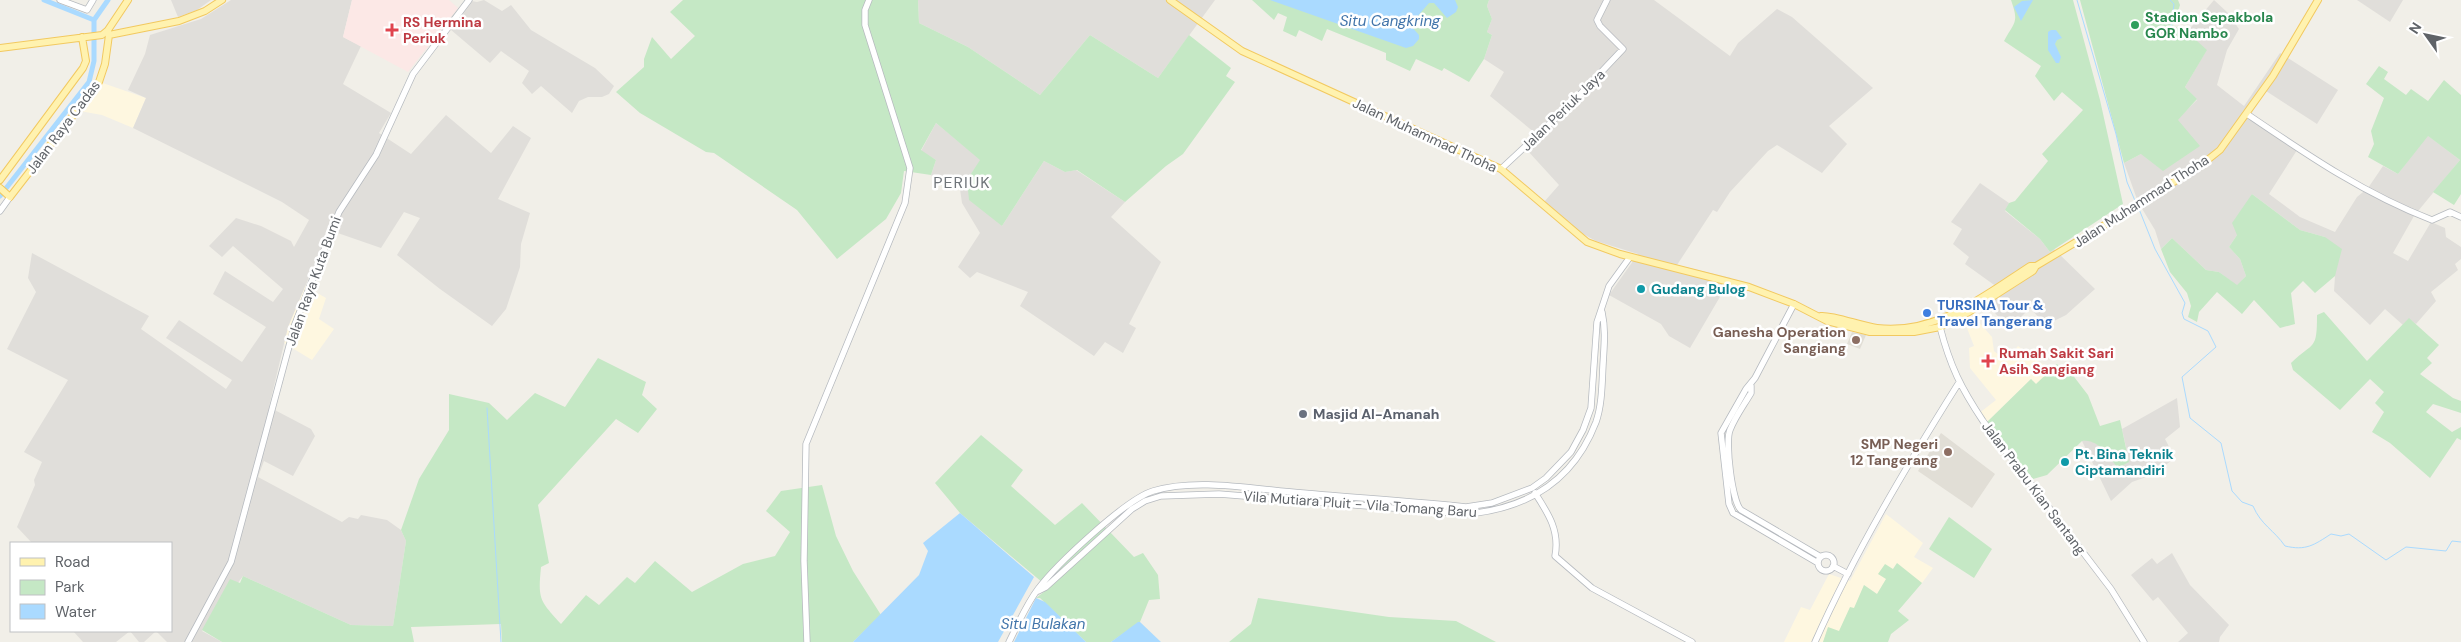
<svg xmlns="http://www.w3.org/2000/svg" width="2461" height="642" font-family="'DM Sans',sans-serif">
<style>
.commercial{fill:#fef7e0}
.industrial{fill:#e0deda}
.education{fill:#e1ded6}
.medical{fill:#fce8e6}
.green{fill:#c5e8c5}
.water{fill:#aadaff}
.lines{fill:none;stroke-linecap:round;stroke-linejoin:round}
.stream{stroke:#aadaff;stroke-width:1}
.canal{stroke:#aadaff;stroke-width:5}
.secondary-casing{stroke:#b6babf;stroke-width:7}
.primary-casing{stroke:#f2c960;stroke-width:8}
.secondary{stroke:#fff;stroke-width:5.5}
.primary{stroke:#fff2af;stroke-width:6}
.leisure-dot{fill:#2e9e5b;stroke:#fff;stroke-width:2}
.health-dot{fill:#e0444e;stroke:#fff;stroke-width:2}
.culture-dot{fill:#0f9aa8;stroke:#fff;stroke-width:2}
.shop-dot{fill:#3f7fe0;stroke:#fff;stroke-width:2}
.education-dot{fill:#8d6e63;stroke:#fff;stroke-width:2}
.worship-dot{fill:#6b7280;stroke:#fff;stroke-width:2}
.labels{text-anchor:middle;dominant-baseline:central;stroke-width:5;stroke-linejoin:round;paint-order:stroke}
.leisure-label{font-size:14px;font-weight:bold;fill:#27864d;stroke:#fff;text-anchor:start}
.health-label{font-size:14px;font-weight:bold;fill:#be3a42;stroke:#fff;text-anchor:start}
.street-label{font-size:14px;fill:#5f6368;stroke:#fff}
.culture-label{font-size:14px;font-weight:bold;fill:#0d838f;stroke:#fff;text-anchor:start}
.shop-label{font-size:14px;font-weight:bold;fill:#366cbe;stroke:#fff;text-anchor:start}
.education-label{font-size:14px;font-weight:bold;fill:#785e54;stroke:#fff;text-anchor:end}
.worship-label{font-size:14px;font-weight:bold;fill:#5b616d;stroke:#fff;text-anchor:start}
.water-label{font-size:15px;font-style:italic;fill:#4174aa;stroke:#fff}
.quarter-label{font-size:16px;letter-spacing:1px;fill:#70757a;stroke:#fff}
</style>
<rect width="100%" height="100%" fill="#f1efe8"/>
<!-- commercial -->
<path class="commercial" d="M97,81l49,17 -13,30 -31,-13 -28,-5z
M305,286l21,12 -7,21 15,10 -22,31 -28,-17 4,-16z
M1975,318l17,19 2,14 12,10 12,-15 33,24 -15,14 -5,-5 -45,44 -8,-9 18,-14 -26,-32 -1,-20 5,-2 -9,-23z
M1886,514l37,29 -9,14 19,11 -11,15 -26,-19 -19,30 -13,-9 -10,24 -4,-1 -11,24 -11,-4 -5,14h-39l17,-35 9,3 19,-36 21,7z"/>
<!-- industrial -->
<path class="industrial" d="M171,0h40l-14,10 -19,7z
M231,0h121l-9,37 18,9 -18,38 48,29 -12,20 32,21 35,-39 45,38 22,-27 18,12 -33,61 32,14 -9,31 -1,23 -14,42 -14,17 -52,-37 -43,-34 23,-37 -16,-6 -23,36 -52,-18 -41,97 -19,80 42,22 4,7 -22,40 -29,-15 -6,16 84,45 7,-5 9,2 3,-4 26,5 14,10 5,11 -13,85 -42,-1 -108,-49 -41,55 20,11h-55l-11,-11h15v-88h-139l-15,-16 18,-42 -1,-5 8,-18 -18,-10 44,-72 -61,-31 29,-57 -8,-14 4,-25 117,63 -8,13 85,60 6,-9 -66,-42 13,-18 63,42 24,-35 -53,-33 12,-23 48,31 10,-13 -50,-43 -11,11 -13,-11 27,-28 25,8 30,15 3,6 15,-27 -27,-18 -149,-74 13,-30 -18,-8 17,-36 5,-19 51,-16z
M466,0l11,2 7,-2 18,11 9,-6 20,25 64,38 19,18 -5,8 -7,3h-14l-9,4 -7,12 -31,-27 -9,8 -10,-11 7,-12 -28,-20 -11,12 -46,-39z
M918,0h297l-57,78 -68,-43 -50,60 -72,-48 -49,-24z
M1489,0h165l76,56 8,-13 39,-34 15,8 81,71 -44,38 18,18 -25,29 -45,-28 -9,6 -38,41 -13,20 -4,-2 -36,55 54,13 -41,70 -21,-12 -8,-12 -52,-29 29,-41 -42,-13 -22,-12 -30,-27 15,-17 -32,-35 13,-13 -50,-41 14,-24 -20,-13 8,-24 -5,-3 5,-13 -5,-13z
M2214,0l13,12 12,17 -12,21 -10,35 27,21 36,-53 58,37 -21,34 -51,-33 -16,23 49,33 -30,47 31,23 35,15 22,-35 11,-9 15,-22 15,8 29,-39 33,25 -46,56 -21,37 15,8 23,-39 14,6 1,9 15,10v12l-6,5 3,6 -27,22 5,9 -20,23 -7,-5 -6,6 -18,-16 -15,16 -36,-34 1,-15 -10,-39 -25,-7 -48,-36 -15,41 -8,12 11,12 6,17 -9,10 -18,-14 -13,-2 -34,-32 -11,11 -6,-19 -17,-28 -14,-39 17,-9 56,-54 -12,-13 21,-36 -19,-19z
M2357,0h46l-13,22z
M936,123l45,37 -14,20 35,46 42,-65 21,11 11,-2 49,32 -14,15 50,45 -32,62 7,4 -13,25 -18,-11 -11,14 -74,-50 8,-14 -51,-20 -7,6 -12,-11 22,-34 -18,-30 -3,-21 -22,-1 -6,-6 5,-15 -15,-9z
M1980,183l29,20 -4,8 35,28 10,13 4,-3 41,40 -29,26 -20,10 -16,-17 -21,21 -27,-31 15,-11 -32,-23 4,-7 -16,-13 9,-15 -11,-7z
M2177,398l3,29 -15,12 10,19 -23,17 -20,7 -21,19 -29,-60 8,-2 5,3 24,26 10,-7 -7,-32z
M2172,553l18,32 39,40 -9,12 -1,5h-41l10,-9 -30,-36 -5,4 -22,-26 21,-17 5,6z
M73,631h83l-12,11h-5l-9,-11 -14,11h-33z"/>
<!-- education -->
<path class="education" d="M1852,332l14,3 -6,14 -13,-5z
M1941,433l54,41 -23,34 -54,-37z"/>
<!-- medical -->
<path class="medical" d="M352,0h97l9,8 -50,64 -65,-35z"/>
<!-- green -->
<path class="green" d="M683,0h235l1,23 49,24 72,48 50,-60 68,43 31,-43 42,33 -5,8 9,6 -52,72 -17,12 -41,36 -48,-32 -12,2 -21,-11 -42,65 -33,-26 -2,-20 13,-20 -44,-37 -15,27 15,10 -5,15 -27,-4 -3,22 -15,26 -49,40 -40,-49 -83,-57 -8,-1 -66,-39 -24,-21 28,-25v-8l8,-22 19,22 24,-23 -25,-24z
M1252,0h237l-2,6 5,13 -5,13 5,3 -8,24 -15,23 -25,-14 -2,3 -26,-12 -6,12 -24,-11v-7l-59,-24 -5,12 -23,-11 -3,7 -13,-6 4,-14 -9,-4 -4,7z
M2011,0h62l27,100 23,104 -73,48 -10,-13 -35,-29 4,-7 6,-2 33,-40 -6,-7 41,-44 -21,-18 -8,9 -19,-25 6,-10 -37,-25c11,-20 15,-18 7,-41z
M2080,0h98l2,5 -7,21 14,6 20,18 -22,37 12,12 -19,21 22,26 -37,25 -22,-17 -17,9z
M2379,66l9,6 -4,7 22,16 5,-6 17,12 16,-21 17,15v99l-7,11 -21,-13 27,-32 -32,-24 -30,38 -30,-17 6,-13 -3,-13 13,-33 -18,-14z
M2252,194l48,36 25,7 17,12 -7,27 -20,17 -12,-12 -12,12 4,31 -15,4 -26,-28 -12,14 -25,-22 -18,20 -2,10 -9,-5 3,-11 -4,-13 -17,-21 -9,-23 11,-11 34,32 13,2 18,13 9,-9 -6,-17 -11,-12 8,-12 -5,-12z
M2324,312l43,49 42,-43 30,27 -12,13 5,5 -12,11 33,24 8,3v12l-28,-9 -7,8 26,20 9,-5v13l-4,-2 -27,40 -40,-35 -18,-11 12,-20 -9,-9 9,-11 -14,-13 -30,31 -47,-40 -2,-7c23,-22 26,-12 26,-48z
M598,358l48,24 -4,13 15,14 -19,24 -22,-14 -78,86 11,58 -8,4c-3,32 -2,33 20,57l25,-29 13,10 28,-28 8,6 20,-22 37,31 51,-28 32,-8 15,-24 -24,-21 15,-20 41,-6 14,51 17,35 28,44 -28,27h-351l-1,-18 -90,3 3,15h-192l-20,-12 28,-51 10,4 3,-7 108,49 42,1 13,-85 -5,-11 18,-51 30,-49v-36l40,9 18,17 28,-27 30,14z
M2057,364l4,4 4,-3 23,30 12,31 20,-6 9,42 -11,6c-9,-11 -20,-30 -36,-27l-35,34 -14,4 -47,-56 45,-44 5,5z
M981,435l42,35 -12,16 44,39 27,-22 52,54 9,-4 15,22 2,24 -11,1 -9,22 -29,20h-25l-46,-44h-4l13,-10 -89,-75 -25,-30z
M1949,517l43,32 -18,29 -45,-29z
M1897,563l25,20 -24,28 11,9 -18,14 -3,8h-65l5,-15 11,4 11,-24 4,1 10,-23 13,9 9,-15 -8,-5 7,-10 8,5z
M1258,598l131,19 67,4 40,21h-267l22,-18z"/>
<!-- water -->
<path class="water" d="M1270,0h185l3,7 -2,5 -9,6 -13,-15h-5l-19,22 9,10v4l-6,7 -7,2z
M2033,0l-12,21 -7,-14 8,-6z
M2051,30h5l6,8 -5,2 -2,4 6,13 -2,6h-3l-8,-13v-18z
M960,513l74,64 -36,65h-145l66,-67 9,-24 -5,-8z
M1036,598l9,4 41,40h-72z
M1140,622l21,20h-50l27,-20z"/>
<g class="lines">
<!-- stream -->
<path class="stream" d="M2077,0l39,134 11,48 9,21
M2170,0l4,4 -3,24
M2139,209l16,40 30,54 -3,10 2,6 24,12 8,16 -34,30 8,41 31,25 11,48 10,11 11,4c8,19 21,24 32,40 21,5 29,-1 46,-12l10,2 8,-2 37,26 20,-13 40,4 6,-10 9,1
M487,408l14,234"/>
<!-- canal -->
<path class="canal" d="M44,0l50,20
M94,20l14,-20
M0,196l89,-114 5,-21v-41"/>
<!-- secondary casing -->
<g class="secondary-casing">
<path id="secondary" d="M60,0l27,10 6,-10
M2247,114c59,40 117,80 185,106l18,-8 11,5
M1501,169l71,-66 51,-54 -23,-23 -3,-6 10,-20
M0,211l10,-14
M1794,304l-39,74 -9,11 -25,44 8,71 4,9 85,50
M1940,327c10,39 21,61 43,94l128,168 33,53
M1751,386v7c-7,12 -16,24 -21,37 -5,11 2,72 11,80l80,47
M1535,493c13,20 25,38 20,63l37,32 100,54
M1818 563a8 8 0 1 1 16 0a8 8 0 1 1-16 0Z
M1833,566l15,8
M1038,591l8,-4 86,-78 13,-8 16,-5 58,-2 247,20c60,-5 107,-32 130,-92 6,-17 6,-38 7,-57 1,-18 3,-35 -1,-53
M188,642l43,-80 64,-238 44,-112 37,-57 37,-81 56,-74
M807,642l-3,-81 2,-117 99,-241 5,-35 -45,-143v-15l4,-10
M1009,642c9,-18 17,-37 29,-53 18,-24 88,-90 115,-98 45,-14 104,-1 150,2 55,5 109,8 163,14l26,-4 40,-15 14,-10 25,-26 12,-22 8,-22 6,-86 12,-36 21,-29
M1815,642c40,-90 91,-175 143,-258"/>
</g>
<!-- primary casing -->
<g class="primary-casing">
<path id="primary" d="M1170,0l72,51 259,118 86,73 33,12 129,33 45,17 33,17 43,11h44l26,-5 29,-15 64,-41 3,-5
M0,48l102,-13 6,-5 20,-30
M0,180l83,-112 3,-7 -4,-24
M0,188l10,9 89,-115 6,-18 4,-29 70,-14 26,-10 17,-11
M1821,316c13,-1 40,10 56,12 59,7 107,-32 153,-62h6l97,-58 72,-46 15,-12 53,-74 45,-76"/>
</g>
<!-- secondary -->
<use href="#secondary" class="secondary"/>
<!-- primary -->
<use href="#primary" class="primary"/>
</g>
<!-- markers -->
<circle class="leisure-dot" cx="2135" cy="25" r="5"/>
<g class="health-dot">
<path d="M389.5 22.5h5v5h5v5h-5v5h-5v-5h-5v-5h5z"/>
<path d="M1985.5 353.5h5v5h5v5h-5v5h-5v-5h-5v-5h5z"/>
</g>
<g class="culture-dot">
<circle cx="1641" cy="289" r="5"/>
<circle cx="2065" cy="462" r="5"/>
</g>
<circle class="shop-dot" cx="1927" cy="313" r="5"/>
<g class="education-dot">
<circle cx="1856" cy="340" r="5"/>
<circle cx="1948" cy="452" r="5"/>
</g>
<circle class="worship-dot" cx="1303" cy="414" r="5"/>
<g class="labels">
<!-- leisure labels -->
<g class="leisure-label">
<text x="2145" y="17">Stadion Sepakbola<tspan x="2145" dy="16">GOR Nambo</tspan></text>
</g>
<!-- health labels -->
<g class="health-label">
<text x="403" y="22">RS Hermina<tspan x="403" dy="16">Periuk</tspan></text>
<text x="1999" y="353">Rumah Sakit Sari<tspan x="1999" dy="16">Asih Sangiang</tspan></text>
</g>
<!-- street labels -->
<g class="street-label">
<text transform="translate(1563 110) rotate(-44)">Jalan Periuk Jaya</text>
<text transform="translate(63 127) rotate(-53)">Jalan Raya Cadas</text>
<text transform="translate(1425 135) rotate(25)">Jalan Muhammad Thoha</text>
<text transform="translate(2141 201) rotate(-33)">Jalan Muhammad Thoha</text>
<text transform="translate(313 281) rotate(-70)">Jalan Raya Kuta Bumi</text>
<text transform="translate(2034 488) rotate(53)">Jalan Prabu Kian Santang</text>
<text transform="translate(1360 504) rotate(4)">Vila Mutiara Pluit - Vila Tomang Baru</text>
</g>
<!-- culture labels -->
<g class="culture-label">
<text x="1651" y="289">Gudang Bulog</text>
<text x="2075" y="454">Pt. Bina Teknik<tspan x="2075" dy="16">Ciptamandiri</tspan></text>
</g>
<!-- shop labels -->
<g class="shop-label">
<text x="1937" y="305">TURSINA Tour &amp;<tspan x="1937" dy="16">Travel Tangerang</tspan></text>
</g>
<!-- education labels -->
<g class="education-label">
<text x="1846" y="332">Ganesha Operation<tspan x="1846" dy="16">Sangiang</tspan></text>
<text x="1938" y="444">SMP Negeri<tspan x="1938" dy="16">12 Tangerang</tspan></text>
</g>
<!-- worship labels -->
<g class="worship-label">
<text x="1313" y="414">Masjid Al-Amanah</text>
</g>
<!-- water labels -->
<g class="water-label">
<text x="1390" y="21">Situ Cangkring</text>
<text x="1043" y="624">Situ Bulakan</text>
</g>
<!-- quarter labels -->
<g class="quarter-label">
<text x="962" y="182">PERIUK</text>
</g>
</g>
<!-- legend -->
<rect x="10" y="542" width="162" height="90" fill="#ffffff" stroke="#bfc1c3"/>
<rect x="20" y="558" width="25" height="8" fill="#fff2af" stroke="#bfc1c3"/>
<text x="55" y="567" font-size="15" fill="#5f6368">Road</text>
<rect x="20" y="580" width="25" height="15" fill="#c5e8c5" stroke="#bfc1c3"/>
<text x="55" y="592" font-size="15" fill="#5f6368">Park</text>
<rect x="20" y="604" width="25" height="15" fill="#aadaff" stroke="#bfc1c3"/>
<text x="55" y="617" font-size="15" fill="#5f6368">Water</text>
<!-- north arrow -->
<g transform="translate(2426 35) rotate(303)" stroke="#ffffff" stroke-width="4" paint-order="stroke">
<path d="M0-4L9 19L0 12L-9 19Z" fill="#5f6368"/>
<text y="-8" font-size="14" font-weight="bold" text-anchor="middle" fill="#5f6368">N</text>
</g>
</svg>
